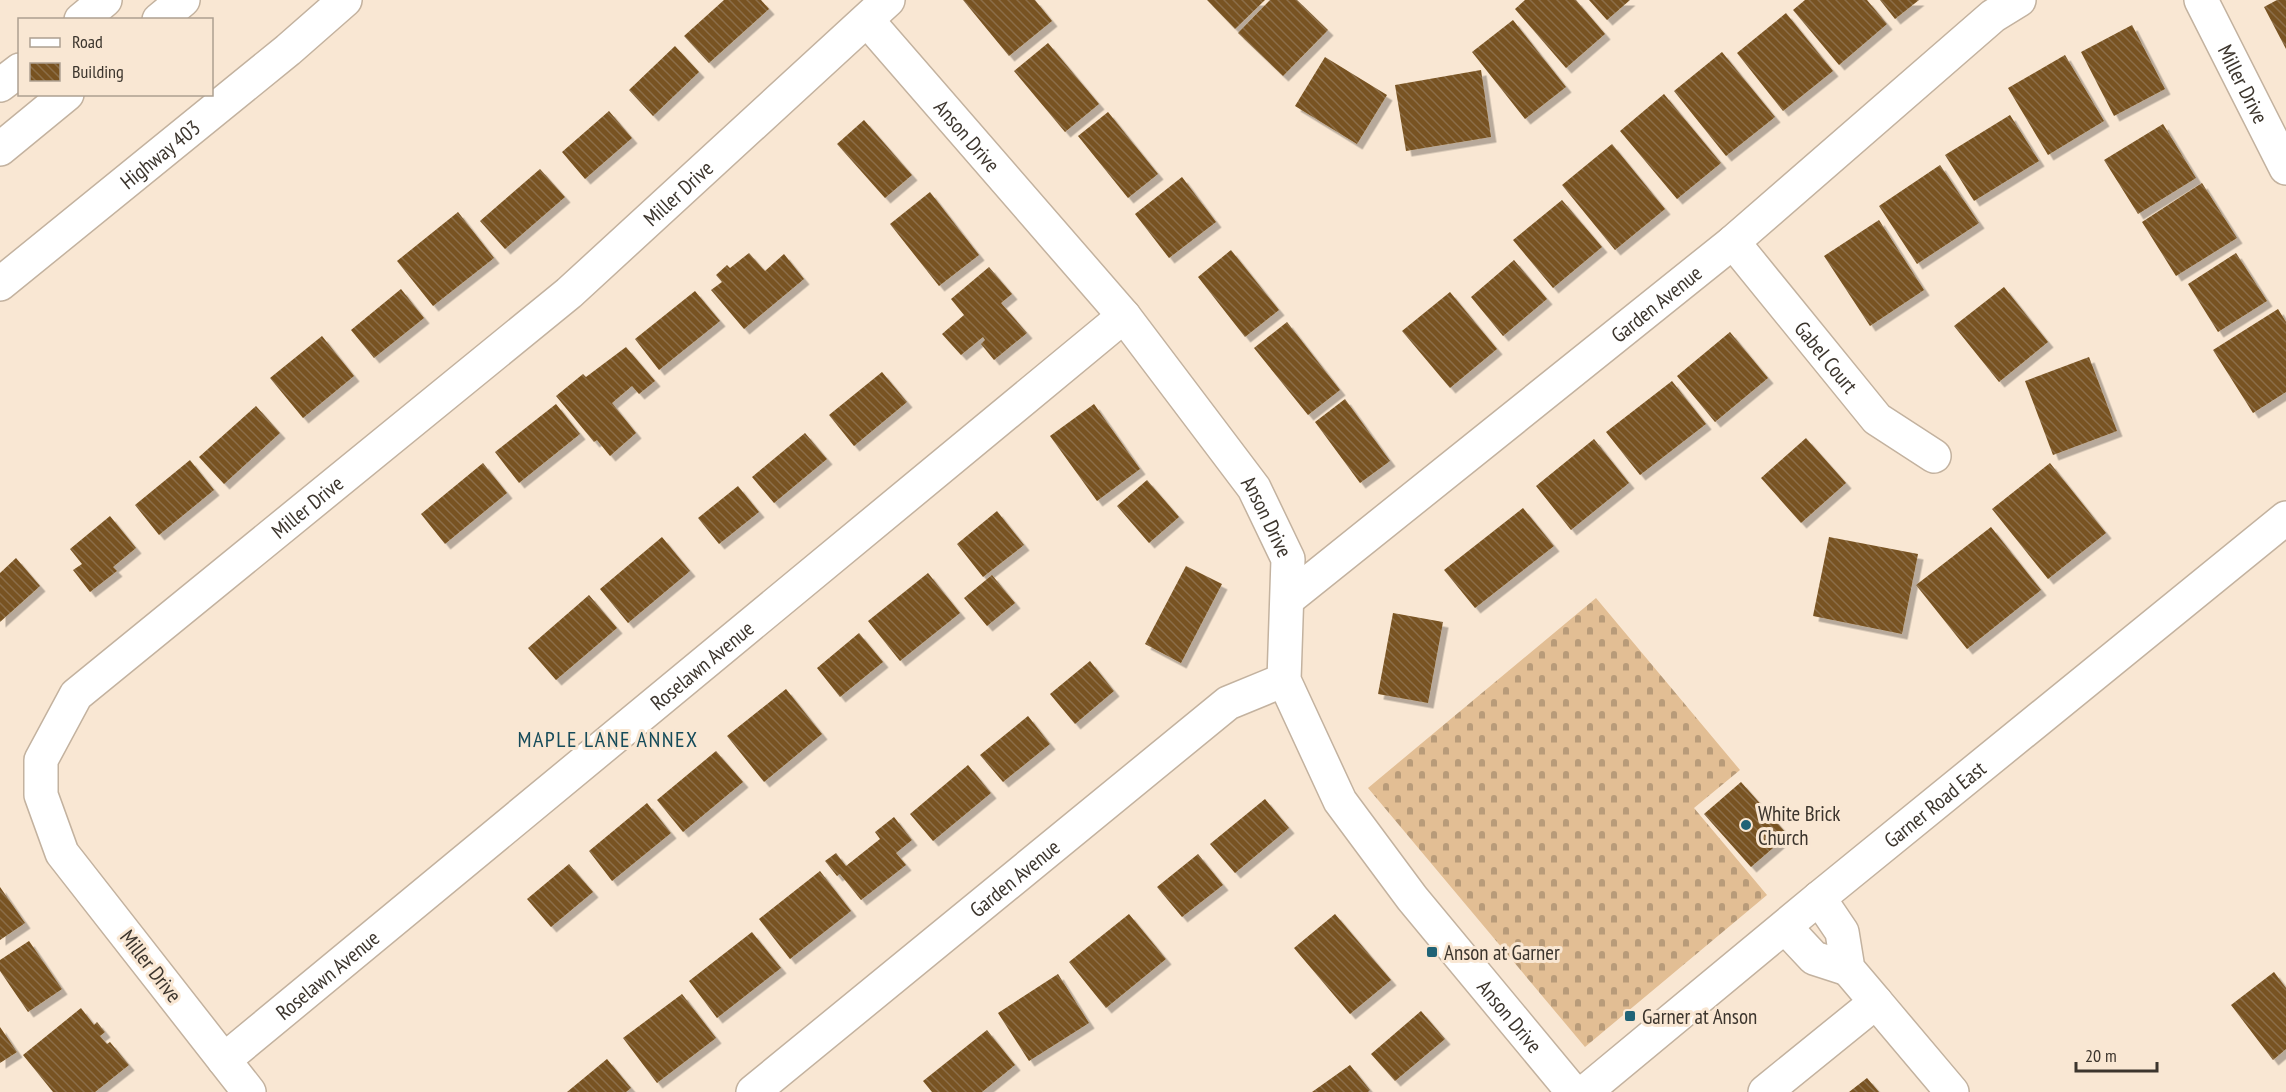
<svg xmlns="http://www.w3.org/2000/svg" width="2286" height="1092" font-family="'PT Sans Narrow',sans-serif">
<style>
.cemetery{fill:url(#cemetery-stones)}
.building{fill:url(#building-back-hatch);filter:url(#shadow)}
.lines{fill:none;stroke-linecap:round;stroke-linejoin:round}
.minor-casing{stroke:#c3b29f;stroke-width:36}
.major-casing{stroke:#c3b29f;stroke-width:36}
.highway-casing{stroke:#c3b29f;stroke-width:36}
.minor{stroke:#fff;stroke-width:33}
.major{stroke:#fff;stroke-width:33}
.highway{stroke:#fff;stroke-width:33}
.poi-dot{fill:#206376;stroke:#f9e7d3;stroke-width:2}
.labels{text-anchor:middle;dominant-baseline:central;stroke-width:6;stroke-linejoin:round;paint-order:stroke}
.street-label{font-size:21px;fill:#3c352d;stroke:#f9e7d3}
.poi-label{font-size:21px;fill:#3c352d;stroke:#f9e7d3;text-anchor:start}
.neighbourhood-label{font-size:22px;letter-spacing:1.5px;fill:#164b5a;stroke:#f9e7d3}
</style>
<defs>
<pattern id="cemetery-stones" width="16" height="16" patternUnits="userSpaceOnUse" patternTransform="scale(1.5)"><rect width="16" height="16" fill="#e2be94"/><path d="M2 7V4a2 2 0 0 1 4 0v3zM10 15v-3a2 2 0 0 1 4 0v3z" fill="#b89b79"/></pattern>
<pattern id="building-back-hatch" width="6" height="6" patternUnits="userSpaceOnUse" patternTransform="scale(1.5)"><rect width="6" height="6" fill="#785220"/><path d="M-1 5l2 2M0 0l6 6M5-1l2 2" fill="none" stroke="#8b6e48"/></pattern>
<filter id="shadow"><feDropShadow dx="5.5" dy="5.5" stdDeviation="0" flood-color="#0004"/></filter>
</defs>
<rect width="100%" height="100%" fill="#f9e7d3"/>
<!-- cemetery -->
<path class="cemetery" d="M1596,598l144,172 -46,38 73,87 -182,152 -217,-259z"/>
<!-- building -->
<path class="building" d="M724,0h37l8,9 -60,54 -25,-27z
M963,0h72l17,21 -43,35z
M1207,0h58l-30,29z
M1270,0h27l31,30 -45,46 -45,-43z
M1525,0h51l29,34 -39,34 -51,-59z
M1589,0h41l-23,20z
M1805,0h62l20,24 -48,41 -46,-55z
M1880,0h39l-24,19z
M2277,0h9v49l-22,-42z
M1786,13l47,58 -50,40 -46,-58z
M1513,20l53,67 -41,32 -53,-67z
M2132,25l33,64 -51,27 -33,-64z
M1048,43l51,61 -34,28 -51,-61z
M675,46l24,26 -46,44 -24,-26z
M1722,52l53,65 -49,39 -52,-65z
M2065,55l39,66 -56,34 -40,-67z
M1325,57l62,38 -30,49 -62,-38z
M1481,70l10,67 -85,14 -11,-66z
M1664,94l57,69 -44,36 -57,-68z
M609,111l23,27 -47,41 -23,-27z
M1108,112l50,62 -30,24 -50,-62z
M2010,115l29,46 -65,40 -29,-46z
M864,120l48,55 -27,23 -48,-54z
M2163,124l33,54 -58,36 -34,-54z
M1612,144l53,65 -50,41 -53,-65z
M1940,165l39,58 -62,41 -38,-58z
M540,169l25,28 -60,52 -25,-28z
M1182,177l34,45 -47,36 -34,-44z
M2202,183l35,55 -61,38 -34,-54z
M930,192l49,63 -40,31 -49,-62z
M1562,200l40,47 -49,41 -40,-48z
M458,212l36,46 -61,48 -36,-45z
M1879,220l45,70 -54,36 -46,-70z
M1231,250l48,60 -34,27 -47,-60z
M749,253l16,18 19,-17 20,25 -60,50 -33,-39 11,-8 -6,-7 11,-10 3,3z
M2236,253l31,48 -49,31 -30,-48z
M1514,260l33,39 -44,37 -32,-39z
M989,267l23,27 -11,9 26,30 -33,27 -13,-16 4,-4 -2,-3 -22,18 -19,-21 22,-19 -13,-16z
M2004,287l44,55 -49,40 -45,-56z
M401,289l23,29 -50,40 -23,-28z
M695,291l25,30 -61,49 -24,-31z
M1450,292l47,57 -47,39 -48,-57z
M2278,309l8,13v70l-33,21 -40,-63z
M1287,322l53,68 -32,25 -54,-67z
M1730,332l38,46 -53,44 -38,-46z
M322,336l32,40 -51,42 -33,-40z
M626,347l29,34 -16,13 -7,-8 -20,17 24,30 -26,23 -13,-16 -3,2 -38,-46 27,-22 3,3z
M2089,357l28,74 -64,24 -28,-74z
M882,372l25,30 -53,44 -25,-31z
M1672,381l34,43 -66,51 -34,-43z
M1345,399l45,62 -30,22 -45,-61z
M556,404l24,30 -61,49 -24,-31z
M1094,404l46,65 -43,32 -47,-65z
M256,406l24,27 -56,51 -25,-27z
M805,433l22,26 -53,44 -22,-26z
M1806,438l40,45 -45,40 -40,-45z
M1594,439l35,44 -58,47 -35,-44z
M190,460l24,30 -55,45 -24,-30z
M483,463l24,30 -62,51 -24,-30z
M2050,463l56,70 -58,46 -56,-70z
M1147,480l32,37 -30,26 -32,-37z
M738,486l21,26 -40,32 -21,-26z
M1523,508l31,38 -79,62 -31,-38z
M997,511l27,34 -41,32 -26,-33z
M110,516l26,32 -23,19 4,4 -27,21 -17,-22 9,-6 -12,-15z
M1991,527l50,63 -74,59 -51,-64z
M662,537l28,34 -62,52 -28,-34z
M1829,537l89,17 -16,80 -89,-18z
M16,558l24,28 -40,36v-49z
M1186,566l36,18 -41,79 -36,-19z
M928,573l32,40 -60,48 -32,-40z
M992,575l23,28 -28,23 -23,-28z
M589,595l28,33 -61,52 -28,-32z
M1393,613l50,9 -15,81 -50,-9z
M859,633l24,29 -43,35 -23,-29z
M1090,661l24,30 -39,33 -25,-30z
M786,689l36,45 -58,48 -37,-46z
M1028,716l22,28 -47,38 -23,-27z
M716,751l27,31 -60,50 -26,-32z
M968,765l23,28 -58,48 -23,-27z
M1741,782l47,53 -37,32 -47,-53z
M1265,799l24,29 -54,45 -25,-29z
M647,803l24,30 -59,48 -23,-30z
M894,817l18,23 -16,13 10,12 -45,35 -21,-26 -3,2 -12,-15 11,-8 10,13 34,-27 -5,-7z
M1198,854l25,31 -41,32 -25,-30z
M569,864l24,28 -42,35 -24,-28z
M820,871l31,40 -61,48 -31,-40z
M0,887l25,36 -25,17z
M1129,914l37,45 -60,49 -37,-46z
M1335,914l56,66 -41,34 -56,-66z
M752,932l29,36 -64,50 -28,-37z
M29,941l33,48 -34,23 -28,-41v-11z
M2274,972l12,16v61l-13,11 -42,-55z
M1058,974l31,49 -60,38 -31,-48z
M682,994l34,44 -59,45 -34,-45z
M81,1008l13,17 3,-3 8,10 -5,4 7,8 3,-2 19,23 -34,27h-42l-30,-37z
M1421,1011l24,28 -50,42 -24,-27z
M0,1027l17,25 -17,11z
M987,1030l28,35 -33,27h-50l-9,-11z
M607,1059l24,29 -5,4h-59z
M1350,1065l20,25 -2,2h-56z
M1867,1078l12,14h-30z"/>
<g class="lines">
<!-- minor casing -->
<g class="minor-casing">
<g id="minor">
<path id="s1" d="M2201,0l85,168"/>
<path id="s2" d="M867,20l257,296 130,172 34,71 -4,121 56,121 72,97 161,194"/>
<path id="s3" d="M1733,242l144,177 57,37"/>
<path id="s4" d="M1288,599l445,-357 260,-226 26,-16"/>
<path d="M1785,927l29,31 34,11"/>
<path d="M1876,1002l76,90"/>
<path id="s5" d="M224,1060l900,-744"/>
<path id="s6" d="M249,1092l-187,-239 -21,-58v-35l35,-65 493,-402 319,-293"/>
<path id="s7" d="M753,1092l475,-389 56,-23"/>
<path d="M1765,1092l111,-90 -28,-33 -6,-37 -23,-34"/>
</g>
</g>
<!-- major casing -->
<g class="major-casing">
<g id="major">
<path id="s8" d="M1585,1092l234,-194 467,-380"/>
</g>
</g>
<!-- highway casing -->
<g class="highway-casing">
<g id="highway">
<path d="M81,20l24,-20"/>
<path d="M159,20l24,-20"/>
<path d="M0,85l20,-15"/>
<path d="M0,149l67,-55"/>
<path id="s9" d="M0,284l288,-234 57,-50"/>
</g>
</g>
<!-- minor -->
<use href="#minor" class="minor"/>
<!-- major -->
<use href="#major" class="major"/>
<!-- highway -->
<use href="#highway" class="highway"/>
</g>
<!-- markers -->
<g class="poi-dot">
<circle cx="1746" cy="825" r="6"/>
<rect x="1426" y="946" width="12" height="12" rx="3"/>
<rect x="1624" y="1010" width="12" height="12" rx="3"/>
</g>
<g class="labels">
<!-- street labels -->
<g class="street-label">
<text stroke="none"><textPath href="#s1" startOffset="94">Miller Drive</textPath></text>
<text stroke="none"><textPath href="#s2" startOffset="153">Anson Drive</textPath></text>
<text stroke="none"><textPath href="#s9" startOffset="206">Highway 403</textPath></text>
<text stroke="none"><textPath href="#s6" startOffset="1258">Miller Drive</textPath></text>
<text stroke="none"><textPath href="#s4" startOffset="472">Garden Avenue</textPath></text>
<text stroke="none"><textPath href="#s3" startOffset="148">Gabel Court</textPath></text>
<text stroke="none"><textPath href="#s6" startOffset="772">Miller Drive</textPath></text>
<text stroke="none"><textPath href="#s2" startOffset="639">Anson Drive</textPath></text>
<text stroke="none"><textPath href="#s5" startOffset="620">Roselawn Avenue</textPath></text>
<text stroke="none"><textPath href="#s8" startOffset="453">Garner Road East</textPath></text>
<text stroke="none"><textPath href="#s7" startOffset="338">Garden Avenue</textPath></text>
<text transform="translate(151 966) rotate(52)">Miller Drive</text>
<text stroke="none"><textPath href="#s5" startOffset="134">Roselawn Avenue</textPath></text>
<text stroke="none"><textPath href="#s2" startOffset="1215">Anson Drive</textPath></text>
</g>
<!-- poi labels -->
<g class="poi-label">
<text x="1758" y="813">White Brick<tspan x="1758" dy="24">Church</tspan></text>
<text x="1444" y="952">Anson at Garner</text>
<text x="1642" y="1016">Garner at Anson</text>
</g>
<!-- neighbourhood labels -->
<g class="neighbourhood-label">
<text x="608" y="739">MAPLE LANE ANNEX</text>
</g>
</g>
<!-- legend -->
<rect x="18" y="18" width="195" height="78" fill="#f9e7d3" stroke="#ada091" stroke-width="1.5"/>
<rect x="30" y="38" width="30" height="9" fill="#ffffff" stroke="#ada091" stroke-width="1.5"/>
<text x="72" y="48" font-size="18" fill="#3c352d">Road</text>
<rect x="30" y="63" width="30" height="18" fill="url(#building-back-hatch)" stroke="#ada091" stroke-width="1.5"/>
<text x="72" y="78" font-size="18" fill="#3c352d">Building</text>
<!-- scale -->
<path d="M2076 1062v9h81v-9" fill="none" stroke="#3c352d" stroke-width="3"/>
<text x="2085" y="1062" font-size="18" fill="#3c352d" stroke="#f9e7d3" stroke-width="4.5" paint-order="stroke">20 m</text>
</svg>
